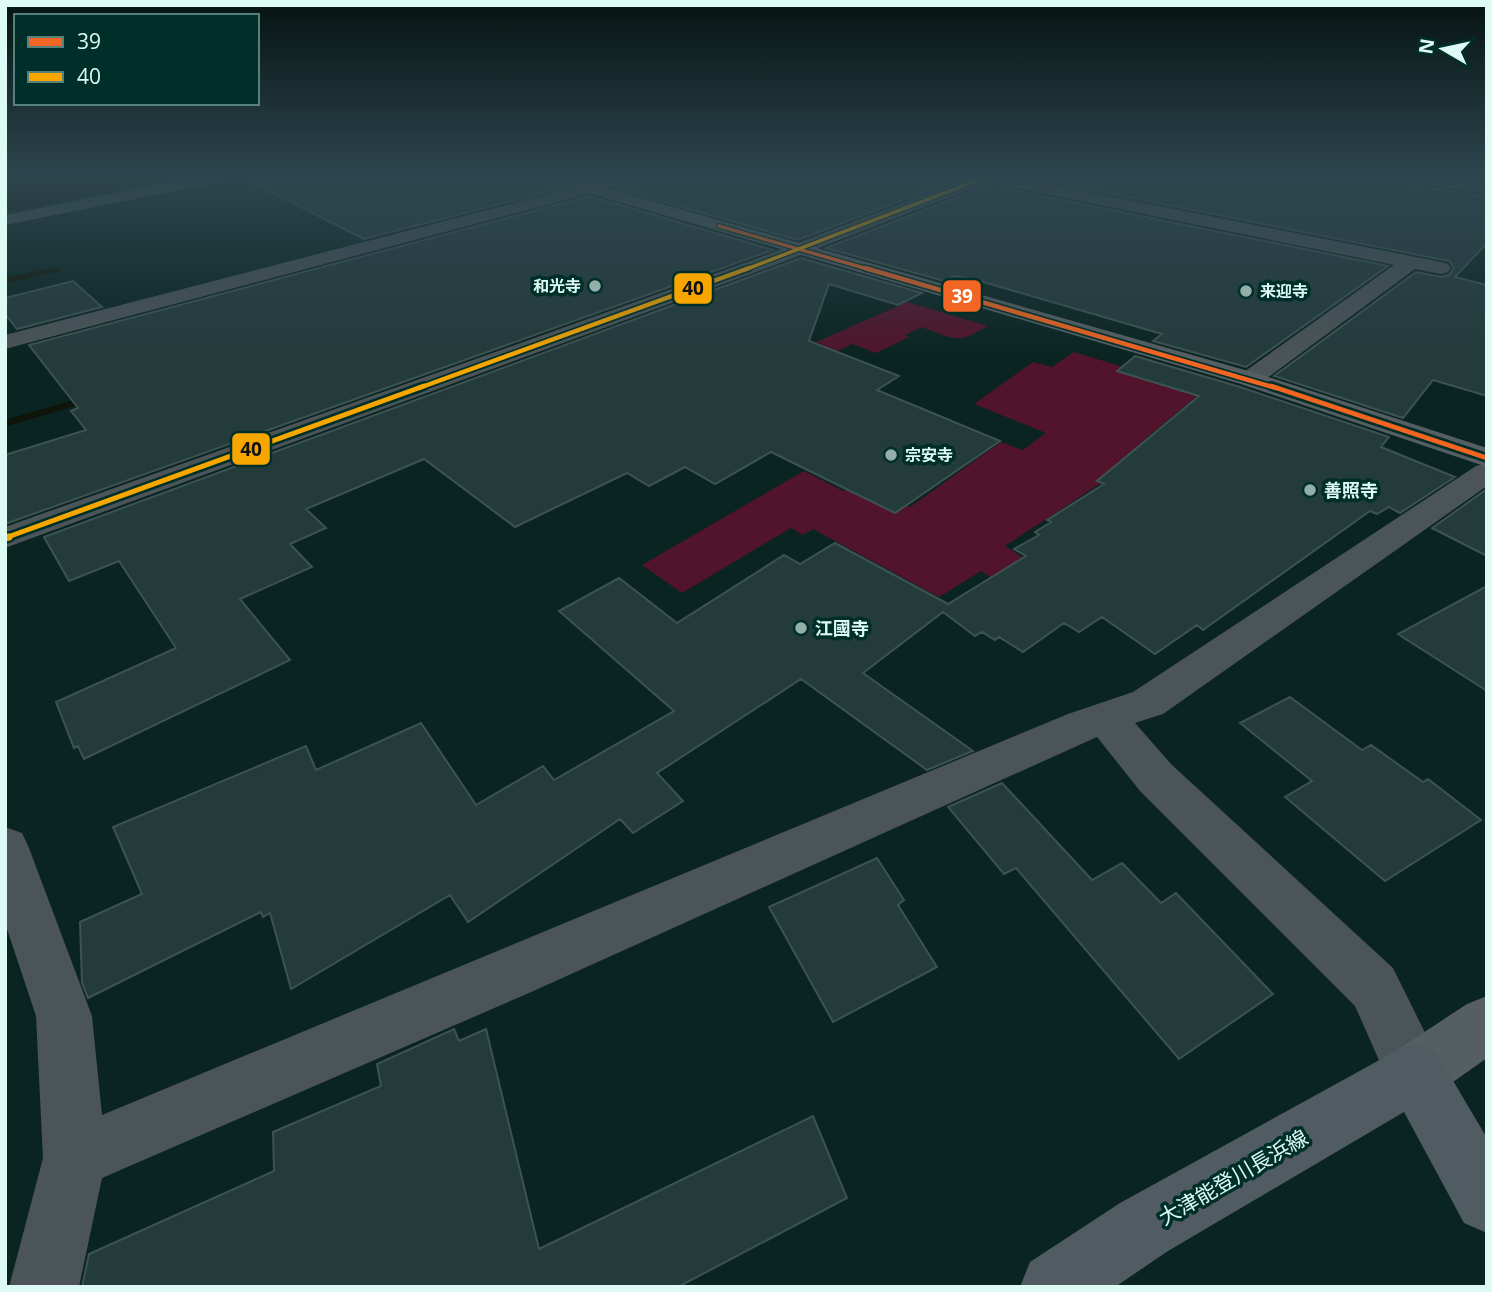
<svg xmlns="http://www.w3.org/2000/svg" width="1492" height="1292" font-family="'Open Sans','Noto Sans JP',sans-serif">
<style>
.green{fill:#51142b}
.water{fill:#0f1508}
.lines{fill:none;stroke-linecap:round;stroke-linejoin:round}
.stream{fill:#0f1508;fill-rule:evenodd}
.building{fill:#233b3b;stroke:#3c5352;stroke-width:2}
.street{fill:#4b5458;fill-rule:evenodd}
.secondary{fill:#555f63;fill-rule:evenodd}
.primary{fill:#505c61;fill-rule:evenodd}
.bus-1-far2-casing{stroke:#002f29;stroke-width:6}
.bus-1-far1-casing{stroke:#002f29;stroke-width:8}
.bus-1-casing{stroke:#002f29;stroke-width:10}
.bus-2-far3-casing{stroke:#002f29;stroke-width:6}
.bus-2-far2-casing{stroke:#002f29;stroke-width:8}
.bus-2-far1-casing{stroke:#002f29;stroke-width:10}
.bus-2-casing{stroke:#002f29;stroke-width:12}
.bus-1-far2{stroke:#f26522;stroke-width:3.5}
.bus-1-far1{stroke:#f26522;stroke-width:4.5}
.bus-1{stroke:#f26522;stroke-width:5}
.bus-2-far3{stroke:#f7a600;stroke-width:3.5}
.bus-2-far2{stroke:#f7a600;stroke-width:4.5}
.bus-2-far1{stroke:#f7a600;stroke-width:5}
.bus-2{stroke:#f7a600;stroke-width:7}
.poi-dot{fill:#93afaa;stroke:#002f29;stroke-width:2.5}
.labels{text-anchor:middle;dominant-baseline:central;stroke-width:7;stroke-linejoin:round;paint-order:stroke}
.far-poi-label{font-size:16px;font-weight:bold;fill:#ddfaf4;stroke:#002f29;text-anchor:start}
.poi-label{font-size:18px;font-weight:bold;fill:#ddfaf4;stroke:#002f29;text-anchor:start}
.near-street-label{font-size:21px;fill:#ddfaf4;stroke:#002f29}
.line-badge{stroke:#002f29;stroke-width:2.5}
.badge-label{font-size:19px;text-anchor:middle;font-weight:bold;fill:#fff}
.pale-badge-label{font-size:19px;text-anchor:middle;font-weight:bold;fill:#111}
</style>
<rect width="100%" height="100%" fill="#0a2421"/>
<!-- green -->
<path class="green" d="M907,302l81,24c-32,19 -33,13 -67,1l-16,8 4,2 -33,16 -24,-9 -33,16 -64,9z
M1074,352l129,39 -58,48 -44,44 -96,63 61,39 -32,20 -53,-34 -42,26 -126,-68 -10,6 -12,-7 -109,65 -40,-28 162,-94 39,20 15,-9 52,25 91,-65 22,8 23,-17 -72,-29 59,-42 19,5z"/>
<!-- water -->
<path class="water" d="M28,177h151l-174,34v-30z"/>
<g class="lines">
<!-- stream -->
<path class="stream" d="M57,267l4,2 -1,2 -55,13v-6z
M94,394l5,3 -1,2 -93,28v-7z"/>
</g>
<!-- building -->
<path class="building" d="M241,177h299l4,6 19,5 -199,51z
M645,177h319l-166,63 -180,-51 23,-6z
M1026,177h377l10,8 74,12v46l-32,34 32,8v111l-54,-16 -30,38 -129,-42 142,-104 25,5 8,-2 5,-7 -5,-7z
M988,185l400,81 -142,101 -93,-26 9,-7 -189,-55 -18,-3 -11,5 -118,-33z
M590,196l183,54 -768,274v-69l81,-25 -15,-19 7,-3 -49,-63z
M801,258l121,35 -24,12 -69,-21 -20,57 90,35 -22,14 123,51 -105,72 -124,-61 -56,32 -30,-17 -36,19 -22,-13 -112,54 -91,-68 -118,50 20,19 -36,16 22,23 -72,32 50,61 -206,99 -6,-13 -4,2 -18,-46 120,-54 -57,-87 -50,20 -25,-44z
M73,281l29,26 -85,22 -12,-15v-16z
M1135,356l105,31 149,50 -8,10 74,30 -55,36 -11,-6 -12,7 -7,-3 -167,119 -6,-5 -42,29 -53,-37 -23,15 -15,-9 -41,29 -24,-15 -4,3 -13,-8 -7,4 -32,-24 -80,61 110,78 -46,19 -126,-91 -144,94 26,28 -50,32 -13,-14 -152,103 -18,-27 -159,94 -21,-76 -7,4 -2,-5 -173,86 -6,-15 -2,-61 62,-28 -29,-67 193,-81 10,24 105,-47 55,82 67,-39 11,14 120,-69 -115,-100 60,-33 58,45 107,-68 16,9 35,-21 113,61 78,-48 -12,-7 25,-14 -4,-3 16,-10 -4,-2 57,-36 -7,-3 102,-85 -82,-25z
M1487,489v67l-55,-28z
M1487,586v105l-89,-57z
M1290,697l72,53 9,-5 52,37 5,-3 53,41 -96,61 -100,-84 27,-16 -72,-58z
M1002,783l90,97 30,-17 39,40 15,-10 97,101 -94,65 -163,-191 -12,6 -56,-67z
M877,858l27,42 -6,5 39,62 -104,55 -64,-115z
M454,1029l5,12 27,-12 53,220 274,-133 34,82 -169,89h-596l7,-33 185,-83 -1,-39 108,-46 -4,-22z"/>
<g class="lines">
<!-- street -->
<path class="street" d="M615,177h27l-2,3 -635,169v-14z
M971,177h41l429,85 7,2 3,4 -3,4 -7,2 -26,-5 -156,115 -9,3 -9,-3 -4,-5 4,-5 153,-109 -406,-83 -221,86 -762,280v-21l748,-267z
M1405,177h38l44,7v10l-74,-12z
M1487,463v23l-324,228 -28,9 37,42 221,203 52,105 -9,21 -21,9 -21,-9 -39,-88 -215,-215 -43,-54 -568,256 -427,185 -23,109h-70l34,-129 -7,-142 -31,-93v-96l17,6 7,15 63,168 10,99 966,-401 65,-22 343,-226z"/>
<!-- secondary -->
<path class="secondary" d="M543,177h25l691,197 228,74v19l-246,-83 -696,-204z
M1487,996v62l-51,36 -21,9 -21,-9 -9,-21 9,-21 73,-48z"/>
<!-- primary -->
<path class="primary" d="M195,177h32l-8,5 -214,43v-10z
M1415,1043l21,9 51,86v95l-23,-10 -60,-111 -236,139 -53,36h-95l10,-25 90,-59 274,-151z"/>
<!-- bus-1-far2 casing -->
<g class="bus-1-far2-casing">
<path id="bus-1-far2" d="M719,226l152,44"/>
</g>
<!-- bus-1-far1 casing -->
<g class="bus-1-far1-casing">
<path id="bus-1-far1" d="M865,268l411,120"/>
</g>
<!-- bus-1 casing -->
<g class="bus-1-casing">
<path id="bus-1" d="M1271,386l216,72"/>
</g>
<!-- bus-2-far3 casing -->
<g class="bus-2-far3-casing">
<path id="bus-2-far3" d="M744,270l242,-93"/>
</g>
<!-- bus-2-far2 casing -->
<g class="bus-2-far2-casing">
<path id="bus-2-far2" d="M419,388l330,-120"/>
</g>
<!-- bus-2-far1 casing -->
<g class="bus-2-far1-casing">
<path id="bus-2-far1" d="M5,538l419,-152"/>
</g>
<!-- bus-2 casing -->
<g class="bus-2-casing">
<path id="bus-2" d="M5,538l4,-1"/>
</g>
<!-- bus-1-far2 -->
<use href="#bus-1-far2" class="bus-1-far2"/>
<!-- bus-1-far1 -->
<use href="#bus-1-far1" class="bus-1-far1"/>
<!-- bus-1 -->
<use href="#bus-1" class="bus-1"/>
<!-- bus-2-far3 -->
<use href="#bus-2-far3" class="bus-2-far3"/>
<!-- bus-2-far2 -->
<use href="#bus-2-far2" class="bus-2-far2"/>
<!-- bus-2-far1 -->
<use href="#bus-2-far1" class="bus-2-far1"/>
<!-- bus-2 -->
<use href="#bus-2" class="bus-2"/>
</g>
<!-- sky -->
<linearGradient id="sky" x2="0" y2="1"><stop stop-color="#061412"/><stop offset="0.49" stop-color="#2d454e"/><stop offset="1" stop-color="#2d454e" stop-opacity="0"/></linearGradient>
<rect width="1492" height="358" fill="url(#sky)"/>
<!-- markers -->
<g class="poi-dot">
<circle cx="595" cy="286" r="7"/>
<circle cx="1246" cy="291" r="7"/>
<circle cx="891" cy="455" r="7"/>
<circle cx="1310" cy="490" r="7"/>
<circle cx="801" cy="628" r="7"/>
</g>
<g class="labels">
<!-- far-poi labels -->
<g class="far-poi-label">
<text x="581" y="286" text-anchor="end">和光寺</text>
<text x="1260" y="291">来迎寺</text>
<text x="905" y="455">宗安寺</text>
</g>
<!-- poi labels -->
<g class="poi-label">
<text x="1324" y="490">善照寺</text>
<text x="815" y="628">江國寺</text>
</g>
<!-- near-street labels -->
<g class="near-street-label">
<text transform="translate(1233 1177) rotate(-30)">大津能登川長浜線</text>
</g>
</g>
<g class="line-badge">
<rect x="673" y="272" width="40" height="33" rx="7" fill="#f7a600"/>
<rect x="942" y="279" width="40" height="34" rx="7" fill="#f26522"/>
<rect x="231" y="432" width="40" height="34" rx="7" fill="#f7a600"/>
</g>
<g class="badge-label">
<text x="962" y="303">39</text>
</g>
<g class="pale-badge-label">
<text x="693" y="295">40</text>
<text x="251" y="456">40</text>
</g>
<!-- border -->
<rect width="1492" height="1292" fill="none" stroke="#ddfaf4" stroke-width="14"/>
<!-- legend -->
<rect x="14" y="14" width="245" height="91" fill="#002f29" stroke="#58807a" stroke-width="2"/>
<rect x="28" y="37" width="35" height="10" fill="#f26522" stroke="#58807a" stroke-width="2"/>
<text x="77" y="49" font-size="21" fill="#ddfaf4">39</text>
<rect x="28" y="72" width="35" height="10" fill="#f7a600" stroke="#58807a" stroke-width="2"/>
<text x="77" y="84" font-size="21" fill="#ddfaf4">40</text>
<!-- north arrow -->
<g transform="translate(1443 49) rotate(279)" stroke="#002f29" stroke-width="5" paint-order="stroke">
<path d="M0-5L12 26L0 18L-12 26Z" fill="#ddfaf4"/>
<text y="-10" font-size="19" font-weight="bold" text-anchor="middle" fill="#ddfaf4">N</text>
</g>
</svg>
